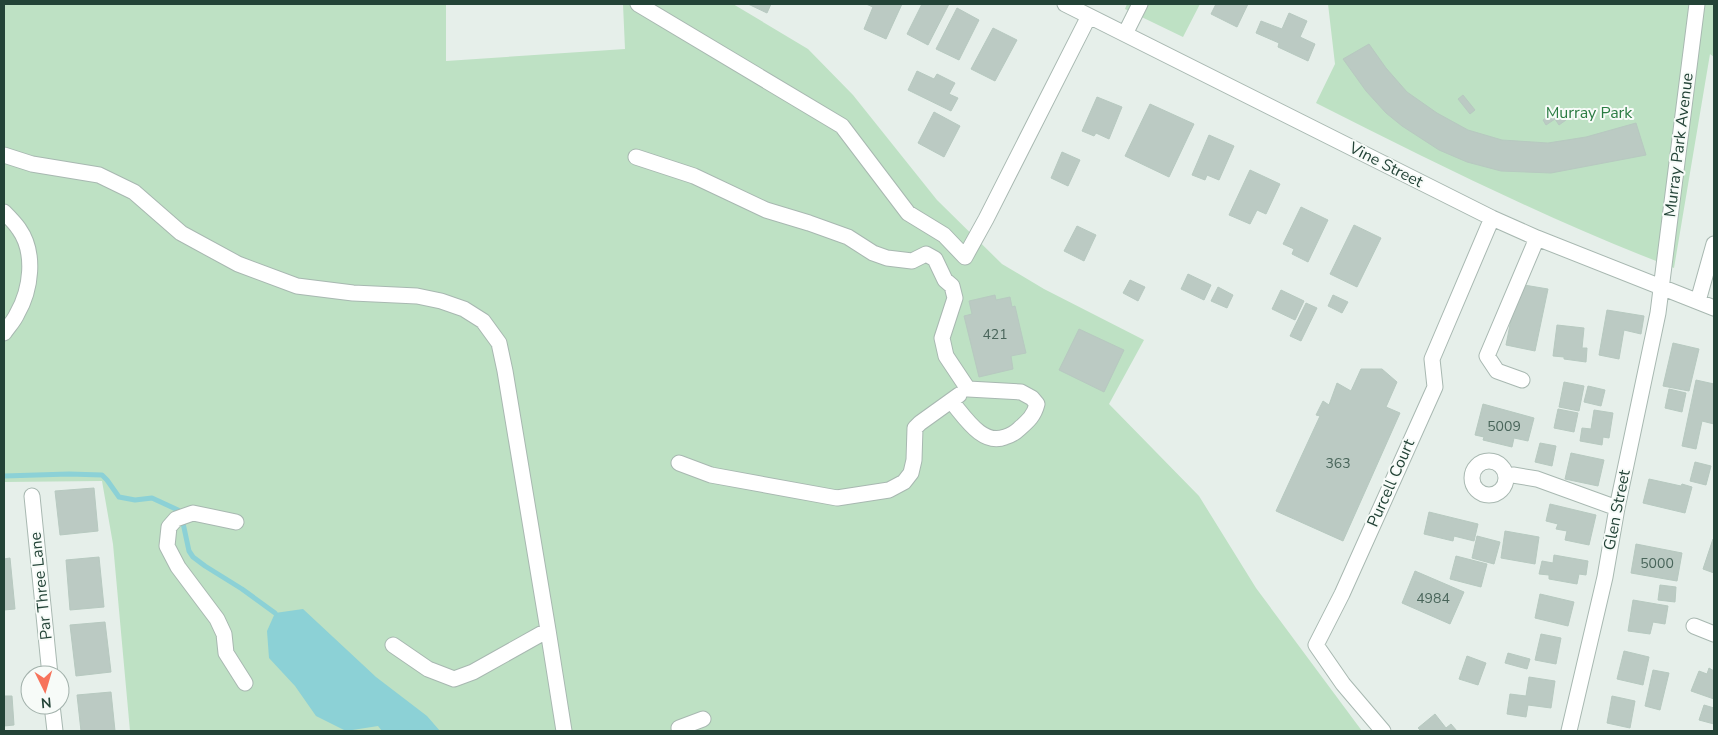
<svg xmlns="http://www.w3.org/2000/svg" width="1718" height="735" font-family="'Nunito Sans',sans-serif">
<style>
.green{fill:#bee1c4}
.water{fill:#8cd1d6}
.lines{fill:none;stroke-linecap:round;stroke-linejoin:round}
.stream{stroke:#8cd1d6;stroke-width:5}
.building{fill:#bbcac3;stroke:#b7c9c0}
.minor-casing{stroke:#a8b8b1;stroke-width:17}
.minor{stroke:#fff;stroke-width:15}
.labels{text-anchor:middle;dominant-baseline:central;stroke-width:4;stroke-linejoin:round;paint-order:stroke}
.number-label{font-size:14px;fill:#49655a}
.park-label{font-size:16px;fill:#2b7c43;stroke:#f7fbf8}
.street-label{font-size:16px;fill:#234337;stroke:#f7fbf8}
</style>
<rect width="100%" height="100%" fill="#e6efea"/>
<!-- green -->
<path class="green" d="M4,4h442v57l179,-12 -2,-45h110l75,45 45,46 84,105 65,64 42,25 100,51 -35,64 90,92 57,92 106,143h-1232l-17,-187 -11,-63 -98,1z
M1127,4h73l-17,33 -58,-28z
M1328,4h386v53l-4,-3 -36,214c-123,-47 -241,-106 -358,-165l19,-39z"/>
<!-- water -->
<path class="water" d="M303,609l73,68 51,39 13,15h-58l-4,-5 -32,5 -30,-15 -21,-30 -26,-28 -2,-27 8,-18z"/>
<g class="lines">
<!-- stream -->
<path class="stream" d="M4,476l65,-2 33,1 5,5 12,17 16,3 17,-2 26,12
M183,523l6,28 4,6 12,9 37,23 33,24"/>
</g>
<!-- building -->
<path class="building" d="M748,4h23l-4,9z
M866,4h36l-16,35 -22,-10 9,-22z
M922,4h27l-21,41 -21,-11z
M1216,4h32l-11,23 -26,-13z
M957,8l22,12 -20,40 -23,-11z
M1289,13l18,8 -7,16 15,7 -7,17 -30,-14 1,-4 -23,-10 5,-12 21,8z
M993,28l24,12 -22,41 -24,-12z
M1369,44l17,24 21,24 30,21 31,17 34,10 46,3 38,-6 50,-14 10,32 -95,18 -50,-2 -34,-9 -28,-12 -37,-24 -16,-13 -20,-22 -23,-32z
M917,71l17,8 3,-5 18,9 -6,11 9,4 -7,13 -43,-21z
M1463,95l12,15 -5,4 -12,-15z
M1097,97l25,10 -13,32 -13,-6 -2,3 -12,-5z
M1150,104l44,20 -25,53 -44,-21z
M1559,109l7,11 -7,5 -4,-6 -9,6 -3,-5z
M934,112l26,14 -16,31 -26,-14z
M1209,135l25,11 -15,34 -12,-5 -2,5 -13,-5z
M1062,152l18,8 -12,26 -17,-8z
M1250,170l30,14 -14,30 -9,-4 -7,14 -21,-9z
M1301,207l27,13 -20,42 -16,-8 2,-5 -11,-5z
M1354,225l27,13 -24,49 -27,-13z
M1077,226l19,9 -12,26 -20,-10z
M1188,274l23,11 -7,15 -23,-11z
M1130,280l15,7 -7,14 -15,-8z
M1518,284l30,5 -13,62 -29,-6z
M1218,287l15,8 -6,13 -16,-7z
M1281,290l23,11 -9,19 -23,-11z
M995,295l1,5 14,-3 2,10 3,-1 11,47 -15,3 2,13 -34,8 -15,-61 8,-2 -3,-13z
M1333,295l15,7 -6,11 -14,-7z
M1306,303l11,5 -16,33 -11,-5z
M1607,310l37,6 -3,18 -17,-4 -5,29 -20,-4z
M1557,325l27,3 -2,20h5l-1,14 -22,-3v-2l-11,-1z
M1079,329l45,21 -20,42 -45,-22z
M1673,343l26,6 -10,42 -26,-5z
M1361,369h21l15,13 -11,25 14,6 -57,128 -67,-30 44,-95 -4,-1 7,-14 6,4 8,-22 14,8z
M1696,380l18,4v40l-12,-3 -6,28 -14,-3z
M1564,382l20,4 -5,25 -20,-4z
M1588,386l17,4 -4,16 -17,-4z
M1669,389l17,4 -4,19 -17,-4z
M1483,404l51,14 -6,23 -14,-3 -2,9 -29,-7 1,-3 -9,-2z
M1558,409l20,4 -4,19 -20,-4z
M1594,410l19,3 -4,25 -6,-1 -1,8 -22,-4 2,-13 9,1z
M1540,443l16,3 -4,20 -17,-4z
M1571,453l33,7 -6,26 -33,-7z
M1695,462l16,4 -5,19 -16,-4z
M1649,479l32,7 1,-2 10,3 -7,26 -42,-10z
M94,488l4,43 -38,4 -5,-44z
M1550,504l46,11 -7,30 -24,-5 2,-9 -11,-2 2,-5 -12,-3z
M1429,512l49,12 -4,17 -20,-5 -1,5 -29,-7z
M1505,531l34,6 -4,27 -34,-6z
M1477,536l23,6 -6,22 -22,-6z
M1713,539l1,1v33l-11,-4z
M1636,544l46,9 -5,28 -46,-8z
M1554,555l34,6 -2,14 -7,-1 -2,10 -28,-5v-4l-10,-1 3,-13 11,2z
M1456,556l31,8 -6,23 -31,-8z
M99,557l5,50 -34,3 -4,-50z
M10,558l5,51 -11,1v-51z
M1415,571l49,21 -14,32 -48,-21z
M1660,585l16,2 -1,15 -17,-2z
M1540,594l34,8 -6,24 -33,-8z
M1633,600l35,6 -3,18 -12,-2 -3,12 -22,-3z
M105,622l6,50 -35,4 -6,-51z
M1541,634l20,4 -5,26 -21,-4z
M1624,651l25,6 -6,28 -26,-6z
M1508,653l22,6 -3,10 -22,-6z
M1467,656l19,7 -8,22 -19,-6z
M1709,668l5,3v28l-23,-8 8,-20 8,3z
M1653,670l16,3 -9,37 -15,-4z
M1529,677l26,4 -4,27 -23,-3 -2,12 -19,-3 3,-20 16,2z
M111,692l4,39h-34l-4,-36z
M4,696h8l2,29 -10,1z
M1612,696l23,5 -5,27 -23,-5z
M1704,705l10,3v16l-15,-4z
M1435,714l11,14 5,-4 6,7h-36l-3,-3z"/>
<g class="lines">
<!-- minor casing -->
<g class="minor-casing">
<path id="minor" d="M638,4l204,122 66,87 36,22 21,22 21,-38 103,-203
M1065,4l427,214 45,20 177,70
M1125,34l15,-30
M4,155l28,9 67,11 35,17 47,41 57,31 59,22 56,7 64,3 24,5 23,8 19,12 16,22 6,28 43,259 -75,42 -19,7 -26,-10 -35,-24
M636,157l58,19 72,34 43,13 39,14 25,16 14,5 25,3 14,-7 9,5 10,21 7,6 3,12 -13,40 4,18 22,33 53,3 11,6 5,6c-3,12 -9,17 -18,25 -4,4 -8,6 -14,8 -23,9 -40,-20 -54,-36
M4,212c5,5 11,11 15,17 17,24 12,61 -2,85 -3,7 -9,13 -13,19
M1698,301l16,-57
M1522,380l-25,-9 -10,-15 50,-118
M1472 478a17 17 0 1 1 34 0a17 17 0 1 1-34 0Z
M679,463l32,12 126,23 52,-8 15,-8 7,-9 3,-13 1,-32 5,-5 39,-28
M1506,477l7,-2 24,4 80,29
M32,496l18,179
M236,522l-43,-9 -17,6 -7,8 -2,19 11,21 39,52 7,15 2,19 19,30
M1694,626l20,8
M548,630l16,101
M52,705l3,26
M680,731l-1,-3 24,-9
M1383,731l-40,-47 -27,-39 26,-51 93,-207 -3,-28 60,-141
M1569,731l36,-154 12,-69 41,-195 39,-309"/>
</g>
<!-- minor -->
<use href="#minor" class="minor"/>
</g>
<g class="labels">
<!-- number labels -->
<g class="number-label">
<text x="995" y="334">421</text>
<text x="1504" y="426">5009</text>
<text x="1338" y="463">363</text>
<text x="1657" y="563">5000</text>
<text x="1433" y="598">4984</text>
</g>
<!-- park labels -->
<g class="park-label">
<text x="1589" y="113">Murray Park</text>
</g>
<!-- street labels -->
<g class="street-label">
<text transform="translate(1679 145) rotate(-83)">Murray Park Avenue</text>
<text transform="translate(1386 165) rotate(27)">Vine Street</text>
<text transform="translate(1391 483) rotate(-66)">Purcell Court</text>
<text transform="translate(1617 510) rotate(-79)">Glen Street</text>
<text transform="translate(41 586) rotate(-96)">Par Three Lane</text>
</g>
</g>
<!-- border -->
<rect width="1718" height="735" fill="none" stroke="#234337" stroke-width="10"/>
<!-- north arrow -->
<g transform="translate(45 690) rotate(175)"><circle r="24" fill="#f7fbf8" stroke="#a2b1ab"/>
<path d="M0-4L9 19L0 12L-9 19Z" fill="#f7735b"/>
<text y="-8" font-size="14" font-weight="bold" text-anchor="middle" fill="#234337">N</text>
</g>
</svg>
